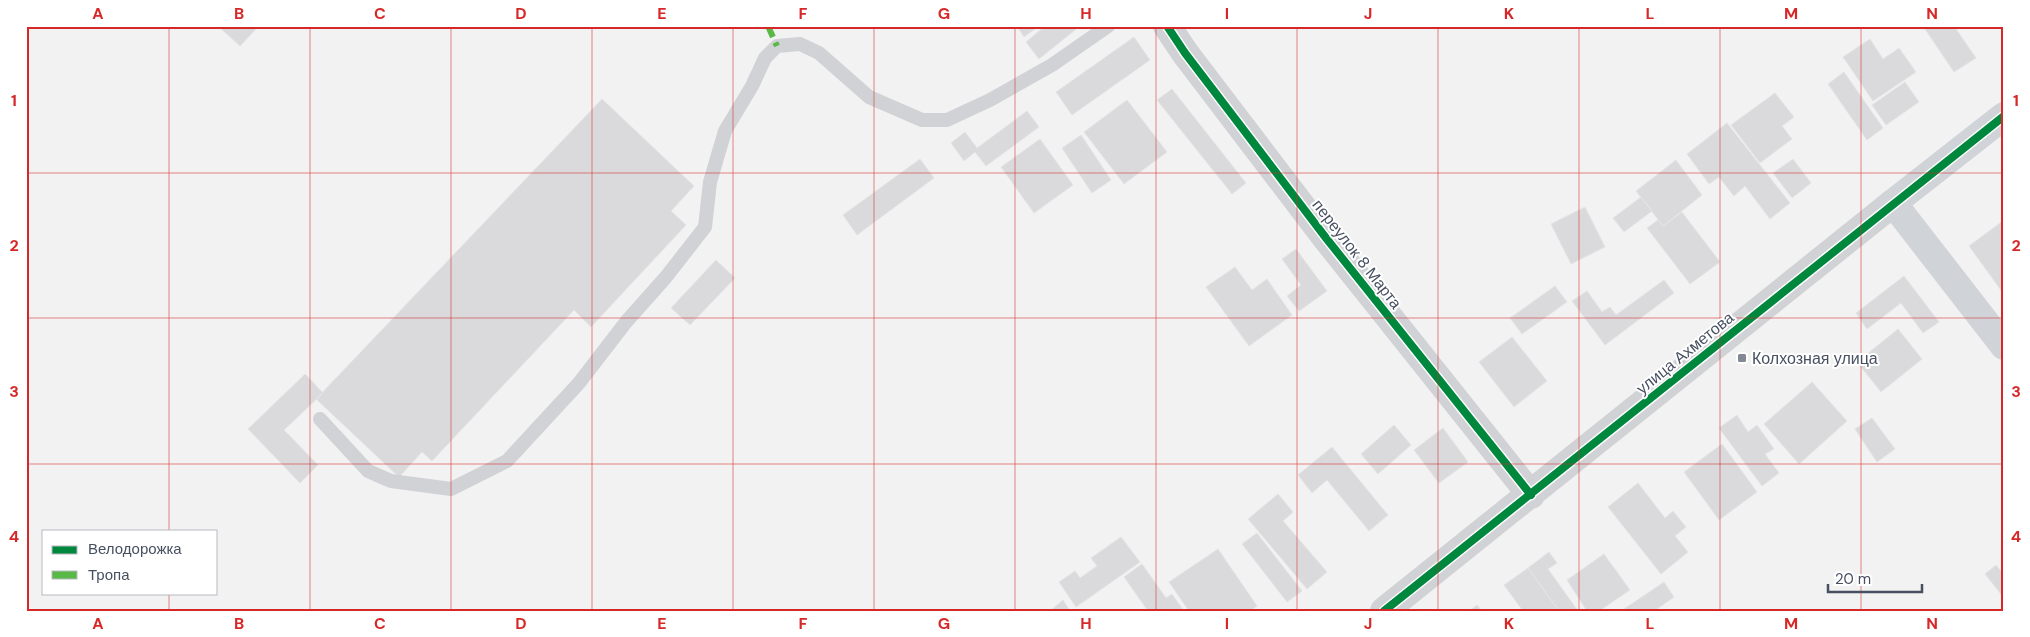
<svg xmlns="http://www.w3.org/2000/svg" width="2030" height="637" font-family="'DM Sans',sans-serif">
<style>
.building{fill:#dadadd;stroke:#e4e4e5}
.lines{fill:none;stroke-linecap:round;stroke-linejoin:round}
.lane{stroke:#d0d2d6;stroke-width:14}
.street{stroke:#d0d2d6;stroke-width:28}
.secondary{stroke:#d0d3d7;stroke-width:28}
.quiet{stroke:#58b947;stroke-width:6;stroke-dasharray:12 6;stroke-linecap:butt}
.cycleway-casing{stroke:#fff;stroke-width:11}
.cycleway{stroke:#00873e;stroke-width:8}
.grid{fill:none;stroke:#d62828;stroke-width:1;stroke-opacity:0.55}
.poi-dot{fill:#838994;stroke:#fff;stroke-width:2}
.labels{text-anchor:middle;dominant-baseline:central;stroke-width:4;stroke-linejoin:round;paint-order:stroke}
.street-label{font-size:16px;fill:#475061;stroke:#fff}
.poi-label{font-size:16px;fill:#475061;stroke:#fff;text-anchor:start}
.neatline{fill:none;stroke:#d62828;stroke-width:2}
.grid-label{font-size:16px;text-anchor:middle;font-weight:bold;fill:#d62828}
</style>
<rect width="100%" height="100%" fill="#f3f2f2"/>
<!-- building -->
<path class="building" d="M218,26h41l-19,20z
M1017,26h22l-15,11z
M1045,26h35l-41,33 -13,-17z
M1923,26h31l22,32 -22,14z
M1134,37l16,23 -78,55 -16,-23z
M1870,39l13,20 16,-11 17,24 -43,29 -30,-44z
M1844,72l39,56 -16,12 -39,-56z
M1905,82l14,20 -33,23 -14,-20z
M1172,89l74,94 -14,11 -75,-94z
M1775,93l19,24 -12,9 10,13 -32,24 -29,-38z
M602,99l92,87 -23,25 15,14 -95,102 -17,-17 -142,151 -10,-9 -23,25 -83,-78z
M1127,100l40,52 -43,32 -40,-52z
M1027,111l12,16 -53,39 -11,-14 -11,9 -13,-18 14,-11 12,16z
M1727,123l63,80 -20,16 -25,-33 -11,10 -15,-19 -10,7 -22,-30z
M1081,135l30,45 -19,13 -30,-45z
M1040,139l33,46 -39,28 -33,-46z
M920,159l14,19 -77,57 -14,-20z
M1793,159l18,24 -19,15 -19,-25z
M1676,160l26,35 -39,31 -27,-35z
M1641,197l11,14 -28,21 -11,-14z
M1585,207l20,40 -34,17 -20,-40z
M1682,212l38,50 -30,22 -43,-56 11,-8 5,6z
M2004,220v72l-1,1 -34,-47z
M1296,249l31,42 -28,20 -12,-15 14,-11 -19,-26z
M716,260l19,18 -45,47 -19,-17z
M1235,267l17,23 15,-11 25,36 -43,31 -43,-59z
M1904,276l35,46 -16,11 -22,-30 -34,26 -11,-16z
M1664,280l10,13 -69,52 -33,-44 15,-10 15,21 8,-5 6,8z
M1555,286l12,16 -45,32 -12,-16z
M1898,329l24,30 -41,33 -24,-30z
M1512,337l35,44 -33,26 -35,-45z
M305,374l18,19 -39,37 34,35 -18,18 -52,-54z
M1812,382l35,39 -48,43 -35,-40z
M1737,415l11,17 9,-7 17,24 -9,5 14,19 -17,13 -43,-58z
M1872,418l23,31 -18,13 -22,-33z
M1394,425l17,20 -33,29 -17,-20z
M1443,428l25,34 -29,21 -25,-33z
M1722,444l35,48 -38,28 -35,-48z
M1332,447l56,68 -19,16 -42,-51 -15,13 -14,-18z
M1638,483l27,35 8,-7 13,16 -11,9 13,16 -27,22 -53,-67z
M1278,494l15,18 -10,9 44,51 -20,17 -59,-70z
M1257,533l45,58 -15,11 -45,-58z
M1121,537l19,25 -64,45 -17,-25 16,-11 5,7 17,-12 -6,-8z
M1218,549l39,57 -7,5h-61l-20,-29z
M1549,552l8,11 -9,6 30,42h-19l-31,-43z
M1604,554l26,36 -31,21h-12l-20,-31z
M1142,564l24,34 6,-4 12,17h-36l-24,-34z
M1996,565l8,10v23l-19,-24z
M1528,568l31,43h-36l-19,-26z
M1664,582l10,15 -20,14h-29l-1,-2z
M1063,600l7,11h-20z
M1477,605l5,6h-13z"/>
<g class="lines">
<!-- lane -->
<path class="lane" d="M320,419l48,52 23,10 60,8 56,-28 72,-78 47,-61 40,-45 39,-50 5,-45 15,-51 27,-45 13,-28 12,-12 23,-2 19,9 50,44 53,23h25l43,-20 62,-35 56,-39"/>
<!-- street -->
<path class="street" d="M1167,26l18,27 141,185 205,257
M1384,611l509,-408"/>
<!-- secondary -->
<path class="secondary" d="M2004,116l-111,87 111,143"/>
<!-- quiet -->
<path class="quiet" d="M768,26l9,20"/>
<!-- cycleway casing -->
<g class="cycleway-casing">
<path id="cycleway" d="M1167,26l18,27 141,185 205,257
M1384,611l620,-495"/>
</g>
<!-- cycleway -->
<use href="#cycleway" class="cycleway"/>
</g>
<!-- grid -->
<path class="grid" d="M169,26v505M310,26v585M451,26v585M592,26v585M733,26v585M874,26v585M1015,26v585M1156,26v585M1297,26v585M1438,26v585M1579,26v585M1720,26v585M1861,26v585M26,173h1978M26,318h1978M26,464h1978M169,593v18"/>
<!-- markers -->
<rect class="poi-dot" x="1737" y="353" width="10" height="10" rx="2.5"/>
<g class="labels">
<!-- street labels -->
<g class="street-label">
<text transform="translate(1357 254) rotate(52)">переулок 8 Марта</text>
<text transform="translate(1685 353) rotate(-39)">улица Ахметова</text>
</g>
<!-- poi labels -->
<g class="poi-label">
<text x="1752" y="358">Колхозная улица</text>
</g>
</g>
<!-- border -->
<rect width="2030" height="637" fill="none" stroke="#ffffff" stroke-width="55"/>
<!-- legend -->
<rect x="42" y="530" width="175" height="65" fill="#ffffff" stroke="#b5b9c0"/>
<rect x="52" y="546" width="25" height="8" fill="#00873e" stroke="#b5b9c0"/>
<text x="88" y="554" font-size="15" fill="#475061">Велодорожка</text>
<rect x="52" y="571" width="25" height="8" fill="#58b947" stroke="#b5b9c0"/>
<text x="88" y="580" font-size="15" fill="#475061">Тропа</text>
<!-- scale -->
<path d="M1828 584v8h94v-8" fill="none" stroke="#475061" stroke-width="2.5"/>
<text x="1835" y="584" font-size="15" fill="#475061" stroke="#ffffff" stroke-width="4" paint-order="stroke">20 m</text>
<rect x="28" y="28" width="1974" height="582" class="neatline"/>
<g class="grid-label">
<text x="98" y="19">A</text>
<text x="239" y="19">B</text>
<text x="380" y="19">C</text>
<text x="521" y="19">D</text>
<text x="662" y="19">E</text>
<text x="803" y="19">F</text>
<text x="944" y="19">G</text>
<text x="1086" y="19">H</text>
<text x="1227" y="19">I</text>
<text x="1368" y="19">J</text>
<text x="1509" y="19">K</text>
<text x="1650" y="19">L</text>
<text x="1791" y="19">M</text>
<text x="1932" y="19">N</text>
<text x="14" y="106">1</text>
<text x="2016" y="106">1</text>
<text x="14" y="251">2</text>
<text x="2016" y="251">2</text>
<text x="14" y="397">3</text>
<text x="2016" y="397">3</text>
<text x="14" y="542">4</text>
<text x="2016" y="542">4</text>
<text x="98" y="629">A</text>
<text x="239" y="629">B</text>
<text x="380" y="629">C</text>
<text x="521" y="629">D</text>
<text x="662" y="629">E</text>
<text x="803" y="629">F</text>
<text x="944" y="629">G</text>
<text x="1086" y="629">H</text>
<text x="1227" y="629">I</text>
<text x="1368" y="629">J</text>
<text x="1509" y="629">K</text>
<text x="1650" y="629">L</text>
<text x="1791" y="629">M</text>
<text x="1932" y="629">N</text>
</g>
</svg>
